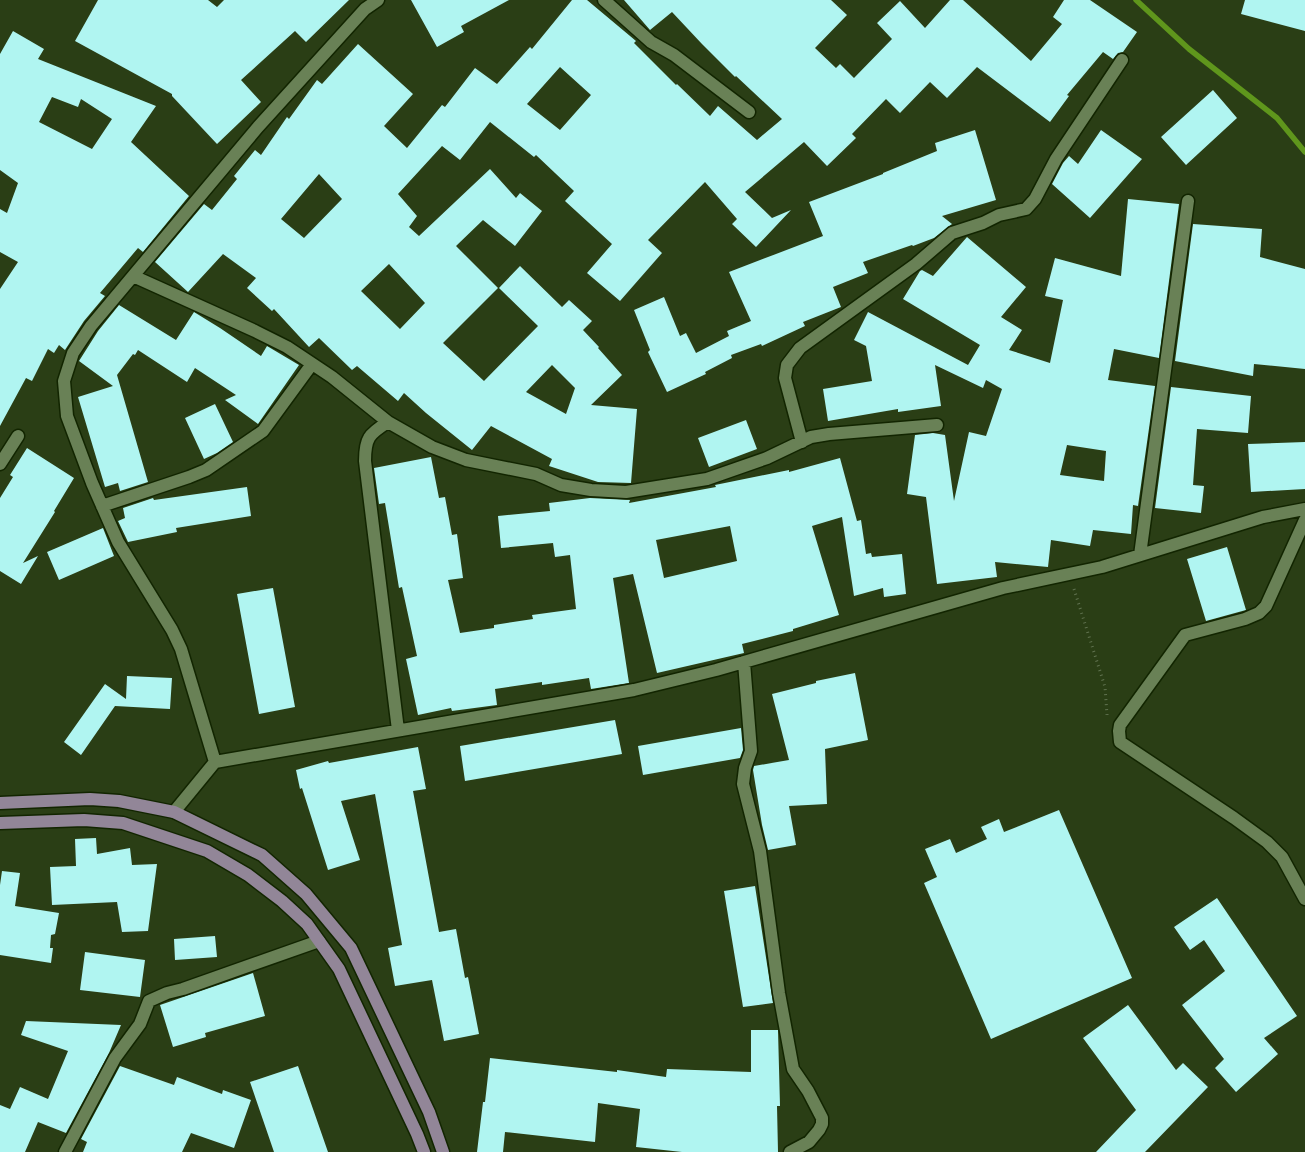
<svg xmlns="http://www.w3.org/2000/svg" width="1305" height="1152" font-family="Lora,serif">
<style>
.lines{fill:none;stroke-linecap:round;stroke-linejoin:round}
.stream{stroke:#5f961c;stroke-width:5.5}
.building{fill:#b0f5f1;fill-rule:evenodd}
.minor-casing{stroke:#122500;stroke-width:15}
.major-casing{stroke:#122500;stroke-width:15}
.path{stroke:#617350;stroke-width:3;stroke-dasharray:1 4;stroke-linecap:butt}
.minor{stroke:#698156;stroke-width:12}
.major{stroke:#928698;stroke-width:12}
</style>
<rect width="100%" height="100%" fill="#2a3e15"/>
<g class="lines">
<!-- stream -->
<path class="stream" d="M1136,0l53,49 88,69 28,34"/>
</g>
<!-- building -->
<path class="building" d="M98,0h110l9,7 7,-7h125l-43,42 -11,-11 -54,49 20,22 -44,42 -45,-48v-2l-97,-53z
M411,0h98l-48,26 3,6 -27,15z
M572,0h15l49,41 -2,2 42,42 1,-1 33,32 8,-10 39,34 25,-21 -46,-43 -1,1 -33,-33 -30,-32 -22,18 -26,-30h207l16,15 -32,33 21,20 4,-4 14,14 38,-39 -15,-16 23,-22 25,27 25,-28h13l68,61 31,-37 -9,-7 11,-17h26l47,32 -14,20 -5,1 -5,6 -10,-7 -36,43 2,1 -19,26 -73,-55 -30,31 -17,-16 -30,31 -14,-14 -34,35 4,4 -29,28 -23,-24 -59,50 27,26 19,-8 -35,37 -24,-23 5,-5 -32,-37 -57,58 14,13 -42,48 -33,-28 25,-29 -47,-43 9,-10 -38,-36 -2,2 -44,-35 -30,38 -18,-14 -44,48 19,22 -8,11 10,9 71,-67 26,29 4,-5 22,18 -27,35 -32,-26 -27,26 42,42 -55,55 41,38 54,-55 -39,-38 21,-22 42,41 7,-7 23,21 -9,9 16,17 -1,1 24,27 -31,30 46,4 -6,74 -33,-1 -49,-16 3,-7 -61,-33 -19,24 -46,-37 -22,-20 -6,8 -41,-35 -5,4 -33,-32 -10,9 -35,-38 -2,2 -25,-23 9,-10 -33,-24 -35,38 -33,-30 49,-58 8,6 25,-31 -3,-3 21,-26 6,5 26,-38 2,2 28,-39 5,4 36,-40 55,50 -29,32 23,22 35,-43 3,2 30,-39 22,16 33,-37 2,2zM560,67l31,28 -31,35 -33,-26zM319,174l23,25 -38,39 -23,-19zM389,264l36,39 -25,26 -39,-38zM552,365l23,23 -9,26 -40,-22z
M1245,0h60v31l-64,-17z
M13,31l31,18 -6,10 118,47 -25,36 58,54 -46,56 -5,-4 -38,45 5,3 -21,25 -19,29 -6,-5 -5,8 -6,-4 -16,32 -6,-3 -26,48v-137l18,-27 -18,-10v-43l7,4 11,-30 -18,-13v-116zM52,97l26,10 3,-8 31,20 -20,30 -53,-27z
M1213,90l24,28 -51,47 -25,-28z
M975,130l21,70 -54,16 10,8 -18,14 -21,8 -1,-1 -49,17 5,11 -35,14 8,20 -38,15 2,4 -43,20 -1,-2 -30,11 1,3 -27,14 1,2 -39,18 -19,-40 2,-2 -16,-40 30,-13 16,39 6,-3 10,20 33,-17 -2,-5 24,-10 -22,-49 94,-36 -14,-34 74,-28v-1l54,-22 -2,-8z
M1101,130l41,29 -52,59 -38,-34 11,-21 6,-7 9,8z
M1128,199l51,5 -20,154 -45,-9 -6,31 47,6 -17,120 -5,-1 -2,29 -38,-4 -3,16 -39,-6 -3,27 -53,-5 2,15 -60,7 -11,-87 -19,-3 8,-59 18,-2 12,2 9,66 15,-69 17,4 16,-47 -16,-9 -3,8 -48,-23 6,41 -43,6v-3l-70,12 -5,-32 49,-8 -6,-35 -12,-6 14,-28 100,53 12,-20 -77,-46 17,-28 2,-1 11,6 34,-39 59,50 -25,30 21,13 -13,20 41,13 13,-63 -18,-4 10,-38 66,18zM1067,445l39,6 -2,30 -44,-6z
M1193,224l69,5 -2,28 45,12v100l-51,-5 -1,12 -78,-15z
M119,305l57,35 18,-28 26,16 41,28 6,-10 32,19 -41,59 -33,-24 11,-5 -41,-27 -8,14 -49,-32 -3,5 -2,-1 -16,21 31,107 -28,9 -2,-8 -13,4 -27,-90 35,-11 -34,-25 19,-30z
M1171,387l80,9 -3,37 -51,-4 -4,56 11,1 -3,27 -46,-5z
M215,404l18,38 -16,11 -13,6 -19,-41z
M746,420l11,29 -48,18 -11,-29z
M1305,442v47l-54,3 -3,-48z
M27,448l47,30 -20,33 1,1 -32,51 15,-7 -17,28 -21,-13v-73l13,-21 -3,-2z
M431,457l8,41 6,-1 7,38 5,-1 6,44 -15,2 12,53 34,-5v-3l39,-6 -1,-4 44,-6 -6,-54 -15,2 -2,-14 -52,5 -3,-32 52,-5 -1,-8 41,-5 40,2 -1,3 87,-16 -1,-2 74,-15v2l51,-14 17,63 4,-1 5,34 5,-1 1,4 30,-3 4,40 -22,3 -1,-9 -29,8 -12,-79 -30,9 27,89 -46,14v2l-51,13 2,9 -87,20 -24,-99 -20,4 16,105 -38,6 -2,-11 -47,7v-3l-47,7 2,16 -45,6 -1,-3 -33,7 -12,-56 11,-3 -15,-69 -3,1 -14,-85 -6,1 -5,-36zM730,526l7,35 -73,17 -8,-38z
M247,487l4,29 -75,12 1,4 -49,10 -10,-21 7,-3 -2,-10 30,-10 1,2z
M103,528l11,28 -55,24 -12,-28z
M1227,547l19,63 -40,11 -19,-62z
M273,588l22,119 -36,7 -22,-120z
M855,673l13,67 -43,9 2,55 -38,2 7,39 -28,5 -6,-25 -9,-55 1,-4 35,-6 -17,-66 44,-11v-2z
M127,676l45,2 -2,31 -55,-3 -34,49 -17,-13 41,-58 21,15z
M615,720l7,34 -157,27 -5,-35z
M741,728l2,22 -3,8 -97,17 -5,-29z
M418,747l8,42 -13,2 26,141 17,-3 9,49 3,-1 11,57 -35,7 -12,-61 -37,6 -7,-38 14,-3 -27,-151 -34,7 19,59 -32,10 -26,-82 -2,1 -4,-19 32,-9 1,2z
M1059,810l73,168 -141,61 -67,-156 13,-6 -12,-28 25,-10 6,14 31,-14 -6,-12 18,-8 5,13z
M96,838l1,16 33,-6 2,17 25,-1 -9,67 -26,1 -5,-30 -65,3 -2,-38 26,-1 -1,-27z
M2,871l18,2 -5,33 44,7 -4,21 -4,1 -1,13h3l-2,15 -51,-8v-70z
M755,886l18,117 -30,4 -19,-116z
M1217,898l80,118 -33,22 14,16 -42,38 -21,-24 9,-9 -42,-54 43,-34 -21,-31 -14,10 -16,-23z
M215,936l2,21 -42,3 -1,-21z
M85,952l60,8 -5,37 -60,-7z
M253,973l12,43 -60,17 1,4 -33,10 -13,-42z
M1128,1005l48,65 7,-7 25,24 -63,65h-49l40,-42 -53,-72z
M26,1021l95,4 -12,28 -43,80 -28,-11 -13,30h-25v-47l10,4 10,-22 28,12 20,-48 -47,-16z
M751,1030h27l2,76h-3l1,46h-96l-46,-5 4,-38 -42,-6 -3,39 -90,-10 -2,20h-26l6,-50h2l5,-44 127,14v-2l49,7 1,-8 84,3z
M120,1066l54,19 3,-8 45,17 1,-4 28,10 -17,48 -43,-15 -9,19h-99l4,-10 -6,-3z
M298,1066l30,86h-54l-24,-70z"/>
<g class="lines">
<!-- minor casing -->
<g class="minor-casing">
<path id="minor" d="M604,0l47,42 23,13 75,57
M133,276l122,55 32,16 45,30 56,45 44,25 34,13 70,14 25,11 30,5 35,2 81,-13 60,-21 44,-21 18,-3 108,-9
M388,422c-19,12 -23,16 -23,39l33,269
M802,442l-17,-64 2,-13 13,-17 116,-84 36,-31 31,-10 16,-8 27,-6 9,-10 21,-40 66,-99
M0,464l18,-28
M102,506l87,-29 17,-7 57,-39 49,-67
M1305,520l-39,86 -7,7 -14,6 -60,16 -65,90 -1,6 1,11 114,76 33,24 15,15 23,42
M1140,555l48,-354
M744,662l7,89 -6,17 -2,16 17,67 19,142 14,76 15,22 14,27v6l-3,6 -10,12 -19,10
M215,762l-34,-113 -9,-19 -54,-88 -26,-59 -25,-67 -3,-35 9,-28 18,-27 167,-199 107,-118 13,-9
M174,812l41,-50 419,-72 82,-20 287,-82 99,-21 161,-50 42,-8
M65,1152l50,-94 25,-34 9,-23 18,-8 16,-4 136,-48"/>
</g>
<!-- major casing -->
<g class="major-casing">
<path id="major" d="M0,803l90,-4 29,2 55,11 88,43 44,39 45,54 78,164 14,40
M0,823l84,-3 39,3 84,28 41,24 34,26 25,23 32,45 78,165 7,18"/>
</g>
<!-- path -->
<path class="path" d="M1074,589l31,98 2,28"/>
<!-- minor -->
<use href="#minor" class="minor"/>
<!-- major -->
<use href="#major" class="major"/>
</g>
</svg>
